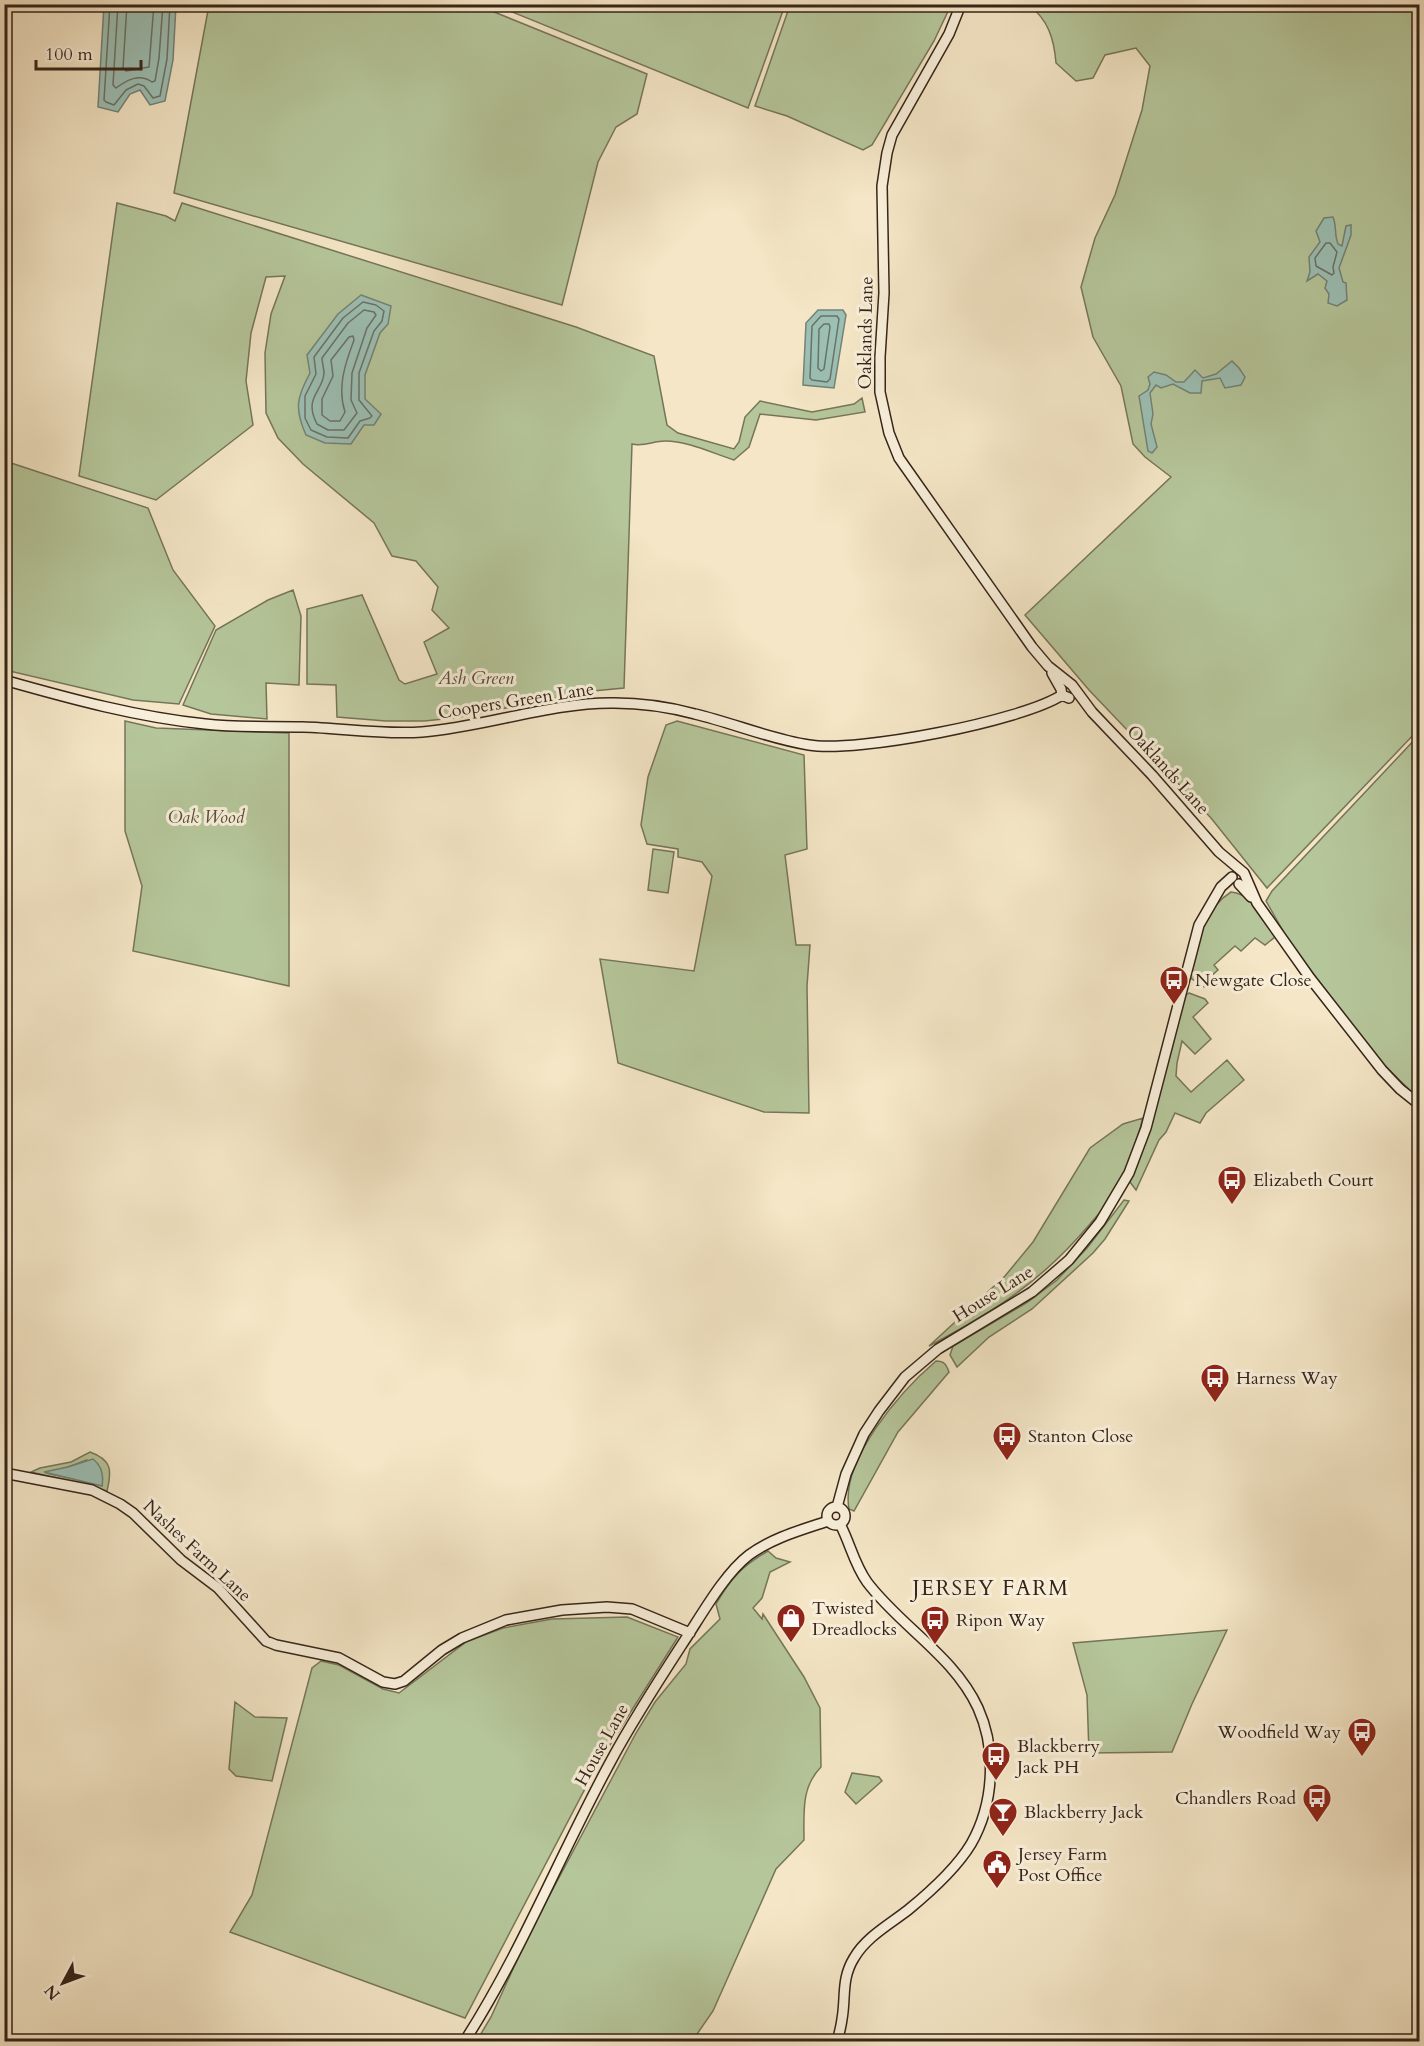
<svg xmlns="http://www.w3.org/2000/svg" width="1424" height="2046" font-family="Cardo,serif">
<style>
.green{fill:#b5c69a;stroke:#76755a;stroke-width:1.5;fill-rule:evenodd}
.water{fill:#9cc0b5;stroke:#748277;stroke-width:1.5}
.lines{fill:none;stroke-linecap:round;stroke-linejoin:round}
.shore{stroke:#6a7267;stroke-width:1.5}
.secondary-casing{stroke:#372419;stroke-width:12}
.secondary{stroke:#f8efda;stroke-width:9}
.labels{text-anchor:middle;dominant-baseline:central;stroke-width:6;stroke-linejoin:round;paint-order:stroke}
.street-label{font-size:18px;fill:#372419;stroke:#f8efda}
.park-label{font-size:18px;font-style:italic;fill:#564c39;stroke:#f8efda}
.poi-label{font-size:18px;fill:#372419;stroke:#f8efda;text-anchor:start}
.quarter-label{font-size:21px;letter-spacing:1.5px;fill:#372419;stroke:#f8efda}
</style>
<rect width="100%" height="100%" fill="#f4e6c6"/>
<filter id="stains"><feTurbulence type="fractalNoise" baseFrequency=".00333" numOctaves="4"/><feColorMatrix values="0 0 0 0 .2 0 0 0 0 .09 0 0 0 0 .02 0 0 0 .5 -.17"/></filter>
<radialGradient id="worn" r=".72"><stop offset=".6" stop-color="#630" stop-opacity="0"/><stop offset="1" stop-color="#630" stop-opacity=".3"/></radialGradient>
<!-- green -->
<path class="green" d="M209,5h268l170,69 -10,40 -21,13 -18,35 -36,143 -388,-112z
M495,5l290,-1v1l-37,103z
M790,5h161l-17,36 -62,104 -9,5 -76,-34 -32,-10z
M1029,5h390v724l-152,159 -56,-70 -122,-128 -64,-75 146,-138 -26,-20 -12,-13 -12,-58 -28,-49 -12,-50 14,-49 20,-43 27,-85 8,-44 -14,-18 -31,7 -12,23 -17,3 -20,-18c-2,-25 -8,-43 -27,-58z
M117,203l49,13 9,5 7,-18 394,124 78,29 13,69 11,8 56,16 5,-7 6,-25 15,-16 52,11 42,-8 8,-6 3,14 -49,8 -56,-6 -11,33 -15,13c-22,-7 -46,-19 -69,-19 -12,0 -21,6 -33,3l-8,244 -31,3 -139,27 -30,3h-38l-49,-4 -1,-32 -29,-1v-75l55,-14 37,85 6,4 32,-10 -13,-32 25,-14 -17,-18 6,-23 -22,-26 -24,-5 -18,-33 -71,-59 -25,-26 -12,-25 -1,-60 6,-39 14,-38 -19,1 -15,56 -5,48 7,44 -97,75 -77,-24z
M5,461l143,47 25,62 42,56 -36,78 -46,-4 -128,-30z
M293,590l8,26 -2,69 -33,-2 1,36 -56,-5 -28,-9 33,-75 52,-30z
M125,721l31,7 133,5v253l-156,-35 9,-65 -17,-55z
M677,721l127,34 3,94 -22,6 11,90h14l-3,41 2,127 -45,-1 -146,-49 -18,-104 94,12 18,-95 -10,-14 -24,-5v-8l-31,-5 -6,-19 7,-48 18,-52z
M1419,735v364l-33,-32 -19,-22 -77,-102 -24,-42 6,-10z
M653,849l21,3 -6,41 -20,-3z
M1231,892c21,1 33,29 44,45l-10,8 -10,-7 -14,13 -6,-5 -21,19 4,5 -10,9 -4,8 -15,-10c8,-31 13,-67 42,-85z
M1189,993l16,6 3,4 -15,14 18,22 -16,15 -13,-13 -5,22 -1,13 15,16 36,-32 17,20 -38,33 -6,10 -25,-10 -9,19 -7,8 -23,50 -6,-8 1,-5 52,-180z
M1143,1118c-7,25 -14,52 -26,74 -7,12 -19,22 -27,32 -49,58 -95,87 -161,122l76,-70 28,-34 57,-94 33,-24z
M1124,1200l5,1 -24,38 -12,14 -61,56 -43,28 -32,30 -7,-12 3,-9 75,-44 29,-22 30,-32z
M936,1361c8,0 10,3 13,11l-51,60 -44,79 -5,-2c-9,-49 52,-118 87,-148z
M90,1452c22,8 22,18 17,39l-76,-19 9,-4 31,-6zM87,1460l15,25 -56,-12 22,-6z
M768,1551l8,7 14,4 -20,10 -8,26 -9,10 9,11 1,-5 41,63 16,31 1,59c-20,20 -17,46 -17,73l-28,29 -63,142 -18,26 -6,4 -213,1 15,-25 38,-83 107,-201 19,-31 31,-38 4,-15 30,-30 -4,-15c15,-26 26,-38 52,-53z
M627,1617l51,20 -79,125 -134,256 -235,-86 22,-37 60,-227 9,-7 18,4 44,24 16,4 67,-51 37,-14 49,-9z
M1227,1630l-35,74 -20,48 -83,1 -2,-58 -14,-52z
M235,1702l20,15 32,1 -15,63 -36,-5 -7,-7z
M852,1773l27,4 3,4 -26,23 -11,-12z"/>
<!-- water -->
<path class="water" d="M104,5h72l-3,55 -8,41 -15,4 -10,-15 -10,4 -12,18 -20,-5z
M1333,217c4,10 1,17 5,27l4,2 4,-20 5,-1v10l-12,33 4,14 3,1 1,17 -10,6 -9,-3 1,-9 -4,-6 2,-7 -9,-7 -11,7 3,-9 -1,-15 11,-15 -4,-11 8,-13z
M361,295l30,11 -3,18 -8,9 -15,42v24l16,15 -7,11h-10l-13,19 -26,-1 -19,-8c-12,-27 -9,-38 4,-62l-3,-18 31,-41z
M818,310h25l3,5 -12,73 -31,-3 3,-62z
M1232,361l7,7 6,9 -4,8 -16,3 -5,-10 -18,3 -1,12h-11l-17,-9 -12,4 -5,-3 -6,8 3,21 -2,10 6,23 -5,6 -4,-2 -9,-55 9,-6 2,-6 -2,-7 6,-5 12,3 10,7h8l11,-12 8,8 13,-4z
M93,1459c9,7 11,16 9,27l-58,-14 24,-5z"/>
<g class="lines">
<!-- shore -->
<path class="shore" d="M110,4l-6,96 2,2 8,3 12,-15 12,-6 6,2 9,12 7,-2 7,-37 3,-55
M118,4l-5,81 3,3c11,-8 23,-15 36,-6l3,-1 4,-23 4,-54
M127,4l-4,64 3,3 23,-4 5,-63
M1326,243h4l7,9 -4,15 1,6 -2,2 -16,-9 -1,-8z
M363,302l13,3 8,6 -2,10 -8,10 -15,42v27l13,16 -2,2 -10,3 -12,17 -21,-1 -16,-7 -6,-12v-22l11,-22 -2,-17 29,-39z
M364,310l10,2 2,3 -9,13 -15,45 -1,27 6,13 -13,17h-16l-11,-6c-14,-27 6,-32 7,-51 0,-5 -2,-10 -2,-15l26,-35z
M821,316h16l2,3 -9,60 -3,3 -15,-2 -2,-2 2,-52z
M824,324h5l1,3 -6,42 -3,2 -3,-3 1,-39z
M353,336l1,4c-9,24 -17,47 -9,72l-5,9h-10l-8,-6v-16l11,-23 -2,-16 18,-23z"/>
<!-- secondary casing -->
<g class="secondary-casing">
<path id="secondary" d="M961,4l-12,30 -57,101 -5,18 -5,33 2,107 -4,64v35l9,41 10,25 133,189 16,19 24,19 20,27 60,63 67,77 25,21 13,30 53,75 72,92 18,19 20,16
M1052,673l9,16 1,6 7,3
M4,680c67,19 133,37 201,44 33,4 65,2 98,3 39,1 79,8 119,5 63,-5 130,-30 192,-29 27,0 55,4 81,11 38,9 75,25 114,31 48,8 213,-24 253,-50
M1239,884l12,13
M4,1473l88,17 28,14 13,9 48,47 37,28 48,53 10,4 63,13 44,24 12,2 9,-3 38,-31 20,-12 44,-18 56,-10 45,-3 25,2 58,24
M827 1516a9 9 0 1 1 18 0a9 9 0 1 1-18 0Z
M837,1507l9,-33 18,-40 15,-23 26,-34 33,-28 94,-57 37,-32 31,-38 29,-49 17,-45 53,-203 22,-38 11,-10
M464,2042c58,-90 97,-190 148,-283 21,-39 45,-76 69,-113 19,-28 42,-71 68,-91 23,-17 52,-25 79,-34
M837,2042c2,-8 4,-15 5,-23 4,-22 -1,-40 12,-61 12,-21 36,-34 54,-48 22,-18 48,-41 63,-66 23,-40 26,-94 7,-136 -24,-52 -78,-82 -111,-126 -13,-18 -17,-39 -27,-58"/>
</g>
<!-- secondary -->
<use href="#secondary" class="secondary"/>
</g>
<!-- icons -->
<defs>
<g id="bus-pin" transform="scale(1.5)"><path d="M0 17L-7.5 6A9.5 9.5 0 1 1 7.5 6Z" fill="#8f2418" stroke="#f8efda"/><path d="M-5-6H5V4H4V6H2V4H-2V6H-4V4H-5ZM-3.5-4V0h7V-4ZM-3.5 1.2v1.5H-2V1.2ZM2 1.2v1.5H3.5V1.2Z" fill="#fff"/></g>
<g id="shop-pin" transform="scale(1.5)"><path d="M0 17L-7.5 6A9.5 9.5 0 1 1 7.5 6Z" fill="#8f2418" stroke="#f8efda"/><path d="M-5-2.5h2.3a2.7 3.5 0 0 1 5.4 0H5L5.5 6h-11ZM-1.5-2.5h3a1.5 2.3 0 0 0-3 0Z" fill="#fff"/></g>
<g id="bar-pin" transform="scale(1.5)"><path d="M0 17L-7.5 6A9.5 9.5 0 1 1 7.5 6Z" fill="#8f2418" stroke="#f8efda"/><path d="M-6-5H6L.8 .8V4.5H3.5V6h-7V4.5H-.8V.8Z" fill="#fff"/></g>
<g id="civic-pin" transform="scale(1.5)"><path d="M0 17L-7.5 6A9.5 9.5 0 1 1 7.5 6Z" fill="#8f2418" stroke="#f8efda"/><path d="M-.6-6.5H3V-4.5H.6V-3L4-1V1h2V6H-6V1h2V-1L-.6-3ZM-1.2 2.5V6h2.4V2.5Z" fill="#fff"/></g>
</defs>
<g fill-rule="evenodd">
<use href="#bus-pin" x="1174" y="980"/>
<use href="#bus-pin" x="1232" y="1180"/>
<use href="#bus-pin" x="1215" y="1378"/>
<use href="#bus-pin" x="1007" y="1436"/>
<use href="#shop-pin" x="791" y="1618"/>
<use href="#bus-pin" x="935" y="1620"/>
<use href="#bus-pin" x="1362" y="1732"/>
<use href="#bus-pin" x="996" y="1756"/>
<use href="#bus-pin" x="1317" y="1798"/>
<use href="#bar-pin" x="1003" y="1812"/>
<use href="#civic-pin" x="997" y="1864"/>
</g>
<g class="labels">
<!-- street labels -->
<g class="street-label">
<text transform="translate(866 333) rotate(-89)">Oaklands Lane</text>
<text transform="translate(516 701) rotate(-9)">Coopers Green Lane</text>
<text transform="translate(1168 770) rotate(48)">Oaklands Lane</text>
<text transform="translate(993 1294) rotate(-32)">House Lane</text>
<text transform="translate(197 1551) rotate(43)">Nashes Farm Lane</text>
<text transform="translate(602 1745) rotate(-61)">House Lane</text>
</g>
<!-- park labels -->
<g class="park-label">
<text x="476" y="678">Ash Green</text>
<text x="206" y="817">Oak Wood</text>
</g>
<!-- poi labels -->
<g class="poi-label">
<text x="1195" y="980">Newgate Close</text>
<text x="1253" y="1180">Elizabeth Court</text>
<text x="1236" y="1378">Harness Way</text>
<text x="1028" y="1436">Stanton Close</text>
<text x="812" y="1608">Twisted<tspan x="812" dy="21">Dreadlocks</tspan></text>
<text x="956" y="1620">Ripon Way</text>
<text x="1341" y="1732" text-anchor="end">Woodfield Way</text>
<text x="1017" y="1746">Blackberry<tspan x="1017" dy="21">Jack PH</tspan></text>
<text x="1296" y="1798" text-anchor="end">Chandlers Road</text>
<text x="1024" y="1812">Blackberry Jack</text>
<text x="1018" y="1854">Jersey Farm<tspan x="1018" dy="21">Post Office</tspan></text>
</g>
<!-- quarter labels -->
<g class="quarter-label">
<text x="991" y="1588">JERSEY FARM</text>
</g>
</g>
<!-- margin -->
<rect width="1424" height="2046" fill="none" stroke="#f4e6c6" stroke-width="24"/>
<rect x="6" y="6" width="1412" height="2034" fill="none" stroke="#372419" stroke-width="3"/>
<rect x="12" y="12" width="1400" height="2022" fill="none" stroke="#372419" stroke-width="1.5"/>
<!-- north arrow -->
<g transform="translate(63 1983) rotate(229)" stroke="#f8efda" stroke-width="4.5" paint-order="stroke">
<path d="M0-4.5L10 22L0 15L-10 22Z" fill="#372419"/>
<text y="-9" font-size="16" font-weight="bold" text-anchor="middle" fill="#372419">N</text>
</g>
<!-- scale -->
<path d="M36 60v9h105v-9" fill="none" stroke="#372419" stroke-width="3"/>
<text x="45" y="60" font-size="18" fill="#372419" stroke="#f8efda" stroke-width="4.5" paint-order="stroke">100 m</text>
<rect width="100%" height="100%" filter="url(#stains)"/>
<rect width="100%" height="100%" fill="url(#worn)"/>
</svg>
